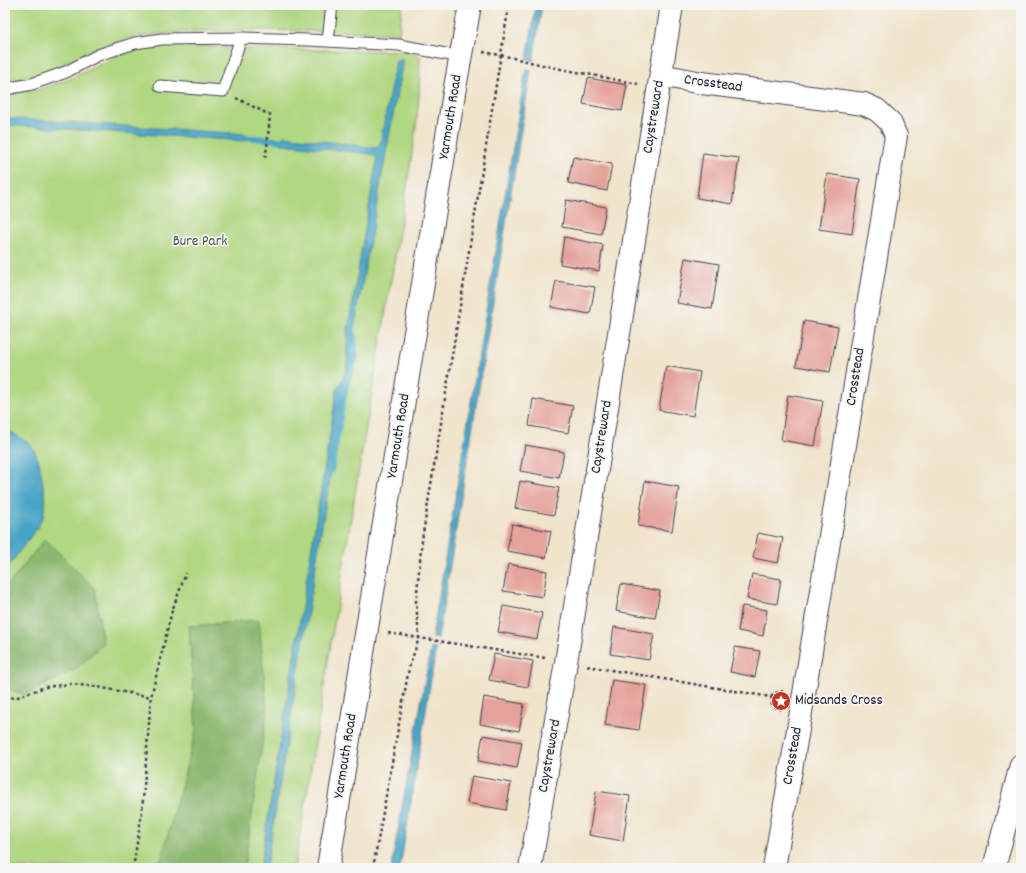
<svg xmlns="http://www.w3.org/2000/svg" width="1026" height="873" font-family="Dekko,sans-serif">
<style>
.green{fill:#b0d781;stroke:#697c5e}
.forest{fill:#8cb86f;stroke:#576d55}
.water{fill:#48a5c6;stroke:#356480}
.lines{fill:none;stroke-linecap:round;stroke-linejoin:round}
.stream{stroke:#48a5c6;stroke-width:6}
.building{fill:#e4a29a}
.service-casing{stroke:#413f51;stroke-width:13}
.minor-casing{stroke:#413f51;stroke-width:24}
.tertiary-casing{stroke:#413f51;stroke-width:24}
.primary-casing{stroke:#413f51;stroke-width:24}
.path{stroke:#413f51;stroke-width:2.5;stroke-dasharray:3 3;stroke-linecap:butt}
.service{stroke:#fff;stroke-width:11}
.minor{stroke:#fff;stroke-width:22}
.tertiary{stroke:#fff;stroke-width:22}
.primary{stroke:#fff;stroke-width:22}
.labels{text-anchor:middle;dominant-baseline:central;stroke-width:3.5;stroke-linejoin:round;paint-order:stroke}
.street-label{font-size:15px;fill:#22223b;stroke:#f6f6f2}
.park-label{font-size:15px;fill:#4d5850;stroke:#f6f6f2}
.poi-label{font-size:15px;fill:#22223b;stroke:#f6f6f2;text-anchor:start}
</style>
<rect width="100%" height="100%" fill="#f6f6f2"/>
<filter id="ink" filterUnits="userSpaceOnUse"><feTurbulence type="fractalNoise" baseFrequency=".025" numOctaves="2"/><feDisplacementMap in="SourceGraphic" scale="8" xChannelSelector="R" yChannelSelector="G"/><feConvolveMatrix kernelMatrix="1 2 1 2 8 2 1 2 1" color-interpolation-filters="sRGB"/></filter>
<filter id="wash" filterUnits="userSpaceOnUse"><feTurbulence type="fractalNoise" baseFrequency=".012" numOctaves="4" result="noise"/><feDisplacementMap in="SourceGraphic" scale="16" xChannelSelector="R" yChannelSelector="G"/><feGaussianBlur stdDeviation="0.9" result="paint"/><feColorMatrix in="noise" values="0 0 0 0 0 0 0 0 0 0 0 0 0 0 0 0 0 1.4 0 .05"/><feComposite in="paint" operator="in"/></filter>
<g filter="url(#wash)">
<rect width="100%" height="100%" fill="#f0e4cb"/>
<!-- green -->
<path class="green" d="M5,5h397l-3,29 -32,-2 -108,-2 -56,1 -34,2 -36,4 -39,12 -30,14 -15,10 -44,9z
M163,46h33l57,3 146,2 15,2 6,3 -1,40 -3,31 -9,59 -50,295 -51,318 -12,69h-289v-772l15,-4 21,-3 29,-10 55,-27 19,-5z"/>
<!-- forest -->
<path class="forest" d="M45,539l50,50 8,55 -28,25 -49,26 -21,-7v-99z
M259,620l8,91 -23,157h-85l37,-137 -7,-105z"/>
<!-- water -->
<path class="water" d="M536,5h6l-9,56 -6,-2z
M396,60h7l-49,269v42l-10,21 -78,476h-6l77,-478 10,-21v-34l30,-176 -1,-3 -5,-2 -89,-10 -4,-3 6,-5 93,12 3,-4z
M526,69l5,1 -93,569 -6,-1z
M5,118l241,16 4,3 -5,4 -240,-16z
M5,428l25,16 4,6 5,11 5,29 1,14 -2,13 -6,11 -32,43z
M431,648l5,1 -36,219h-9z"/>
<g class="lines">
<!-- stream -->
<path class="stream" d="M242,137l45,4
M351,369l5,-12 -3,-25
M331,471l15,-88"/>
</g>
<g id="blocks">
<!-- building -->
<path class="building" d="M588,78l39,7 -5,26 -39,-7z
M703,153l36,5 -7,46 -35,-6z
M573,157l39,7 -5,27 -39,-8z
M827,174l33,5 -8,55 -33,-5z
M566,200l40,7 -5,27 -39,-7z
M564,237l39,8 -4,26 -39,-7z
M685,258l34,6 -7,45 -35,-6z
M556,281l39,6 -5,27 -39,-7z
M804,321l34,6 -8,45 -34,-6z
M666,366l34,6 -7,44 -34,-6z
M788,395l35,6 -8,45 -34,-6z
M533,399l40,7 -5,27 -39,-7z
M525,445l39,7 -5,26 -39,-7z
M520,481l39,7 -5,27 -39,-7z
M645,481l34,6 -7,44 -34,-5z
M512,524l39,7 -5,27 -39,-7z
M758,533l25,5 -5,25 -25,-5z
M508,564l39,7 -4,26 -40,-6z
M752,574l29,5 -4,25 -30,-5z
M621,584l39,7 -5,27 -39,-7z
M503,606l39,7 -5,26 -39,-7z
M742,606l25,4 -4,26 -25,-5z
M614,627l40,7 -5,26 -39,-6z
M735,647l25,4 -5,26 -25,-5z
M494,654l39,7 -5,26 -39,-7z
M612,680l34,5 -7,45 -34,-5z
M484,697l40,7 -5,27 -39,-7z
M483,735l39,7 -5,26 -39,-7z
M472,776l39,7 -5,27 -39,-7z
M596,791l34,5 -7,45 -34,-6z"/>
</g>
</g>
<g filter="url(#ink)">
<use href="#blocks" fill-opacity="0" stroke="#413f51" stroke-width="1"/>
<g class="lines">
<!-- service casing -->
<g class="service-casing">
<path id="service" d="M328,41l4,-36
M160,86l63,5 18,-53
M5,89l27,-5 34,-12 32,-17 37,-12 27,-4 79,-1 67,2 91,5 62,12"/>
</g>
<!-- minor casing -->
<g class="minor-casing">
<path id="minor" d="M661,75l41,8 162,21 13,6 13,12 6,14 -95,576 -27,156
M530,868l36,-206 106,-657"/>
</g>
<!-- tertiary casing -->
<g class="tertiary-casing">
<path id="tertiary" d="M994,868l27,-103"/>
</g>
<!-- primary casing -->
<g class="primary-casing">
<path id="primary" d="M328,868l126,-775 16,-88"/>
</g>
<!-- path -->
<path class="path" d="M483,52l18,3 50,12 87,17
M236,98l34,17 -3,32 -2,11
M388,633l157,25
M587,666l184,31 1,8 9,5
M5,697l10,1 30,-11 26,-3 26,3 54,10
M771,697l4,-4 8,-2
M133,868l9,-56 9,-115 21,-86 14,-38
M373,868l36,-200 10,-30 -3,-36 6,-62 87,-535"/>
<!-- service -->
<use href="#service" class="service"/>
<!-- minor -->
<use href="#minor" class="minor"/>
<!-- tertiary -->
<use href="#tertiary" class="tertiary"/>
<!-- primary -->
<use href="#primary" class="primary"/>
</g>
</g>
<!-- icons -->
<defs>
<g id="sight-disc" transform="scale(1)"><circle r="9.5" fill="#c8321e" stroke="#f6f6f2"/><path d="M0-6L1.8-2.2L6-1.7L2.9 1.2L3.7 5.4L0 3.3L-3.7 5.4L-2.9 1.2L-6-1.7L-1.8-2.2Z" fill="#fff"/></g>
</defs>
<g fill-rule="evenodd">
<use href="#sight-disc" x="781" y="701"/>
</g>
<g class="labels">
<!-- street labels -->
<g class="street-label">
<text transform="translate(713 84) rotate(8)">Crosstead</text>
<text transform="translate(451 117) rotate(-81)">Yarmouth Road</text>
<text transform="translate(654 117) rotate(-81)">Caystreward</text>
<text transform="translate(856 377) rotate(-81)">Crosstead</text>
<text transform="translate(399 436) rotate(-81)">Yarmouth Road</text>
<text transform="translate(602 437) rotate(-81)">Caystreward</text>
<text transform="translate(346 756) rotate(-81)">Yarmouth Road</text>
<text transform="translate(550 756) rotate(-80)">Caystreward</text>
<text transform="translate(793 756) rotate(-80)">Crosstead</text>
</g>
<!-- park labels -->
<g class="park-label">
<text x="200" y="242">Bure Park</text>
</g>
<!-- poi labels -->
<g class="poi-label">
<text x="795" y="701">Midsands Cross</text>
</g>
</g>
<!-- margin -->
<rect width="1026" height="873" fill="none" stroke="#f6f6f2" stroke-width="20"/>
</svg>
